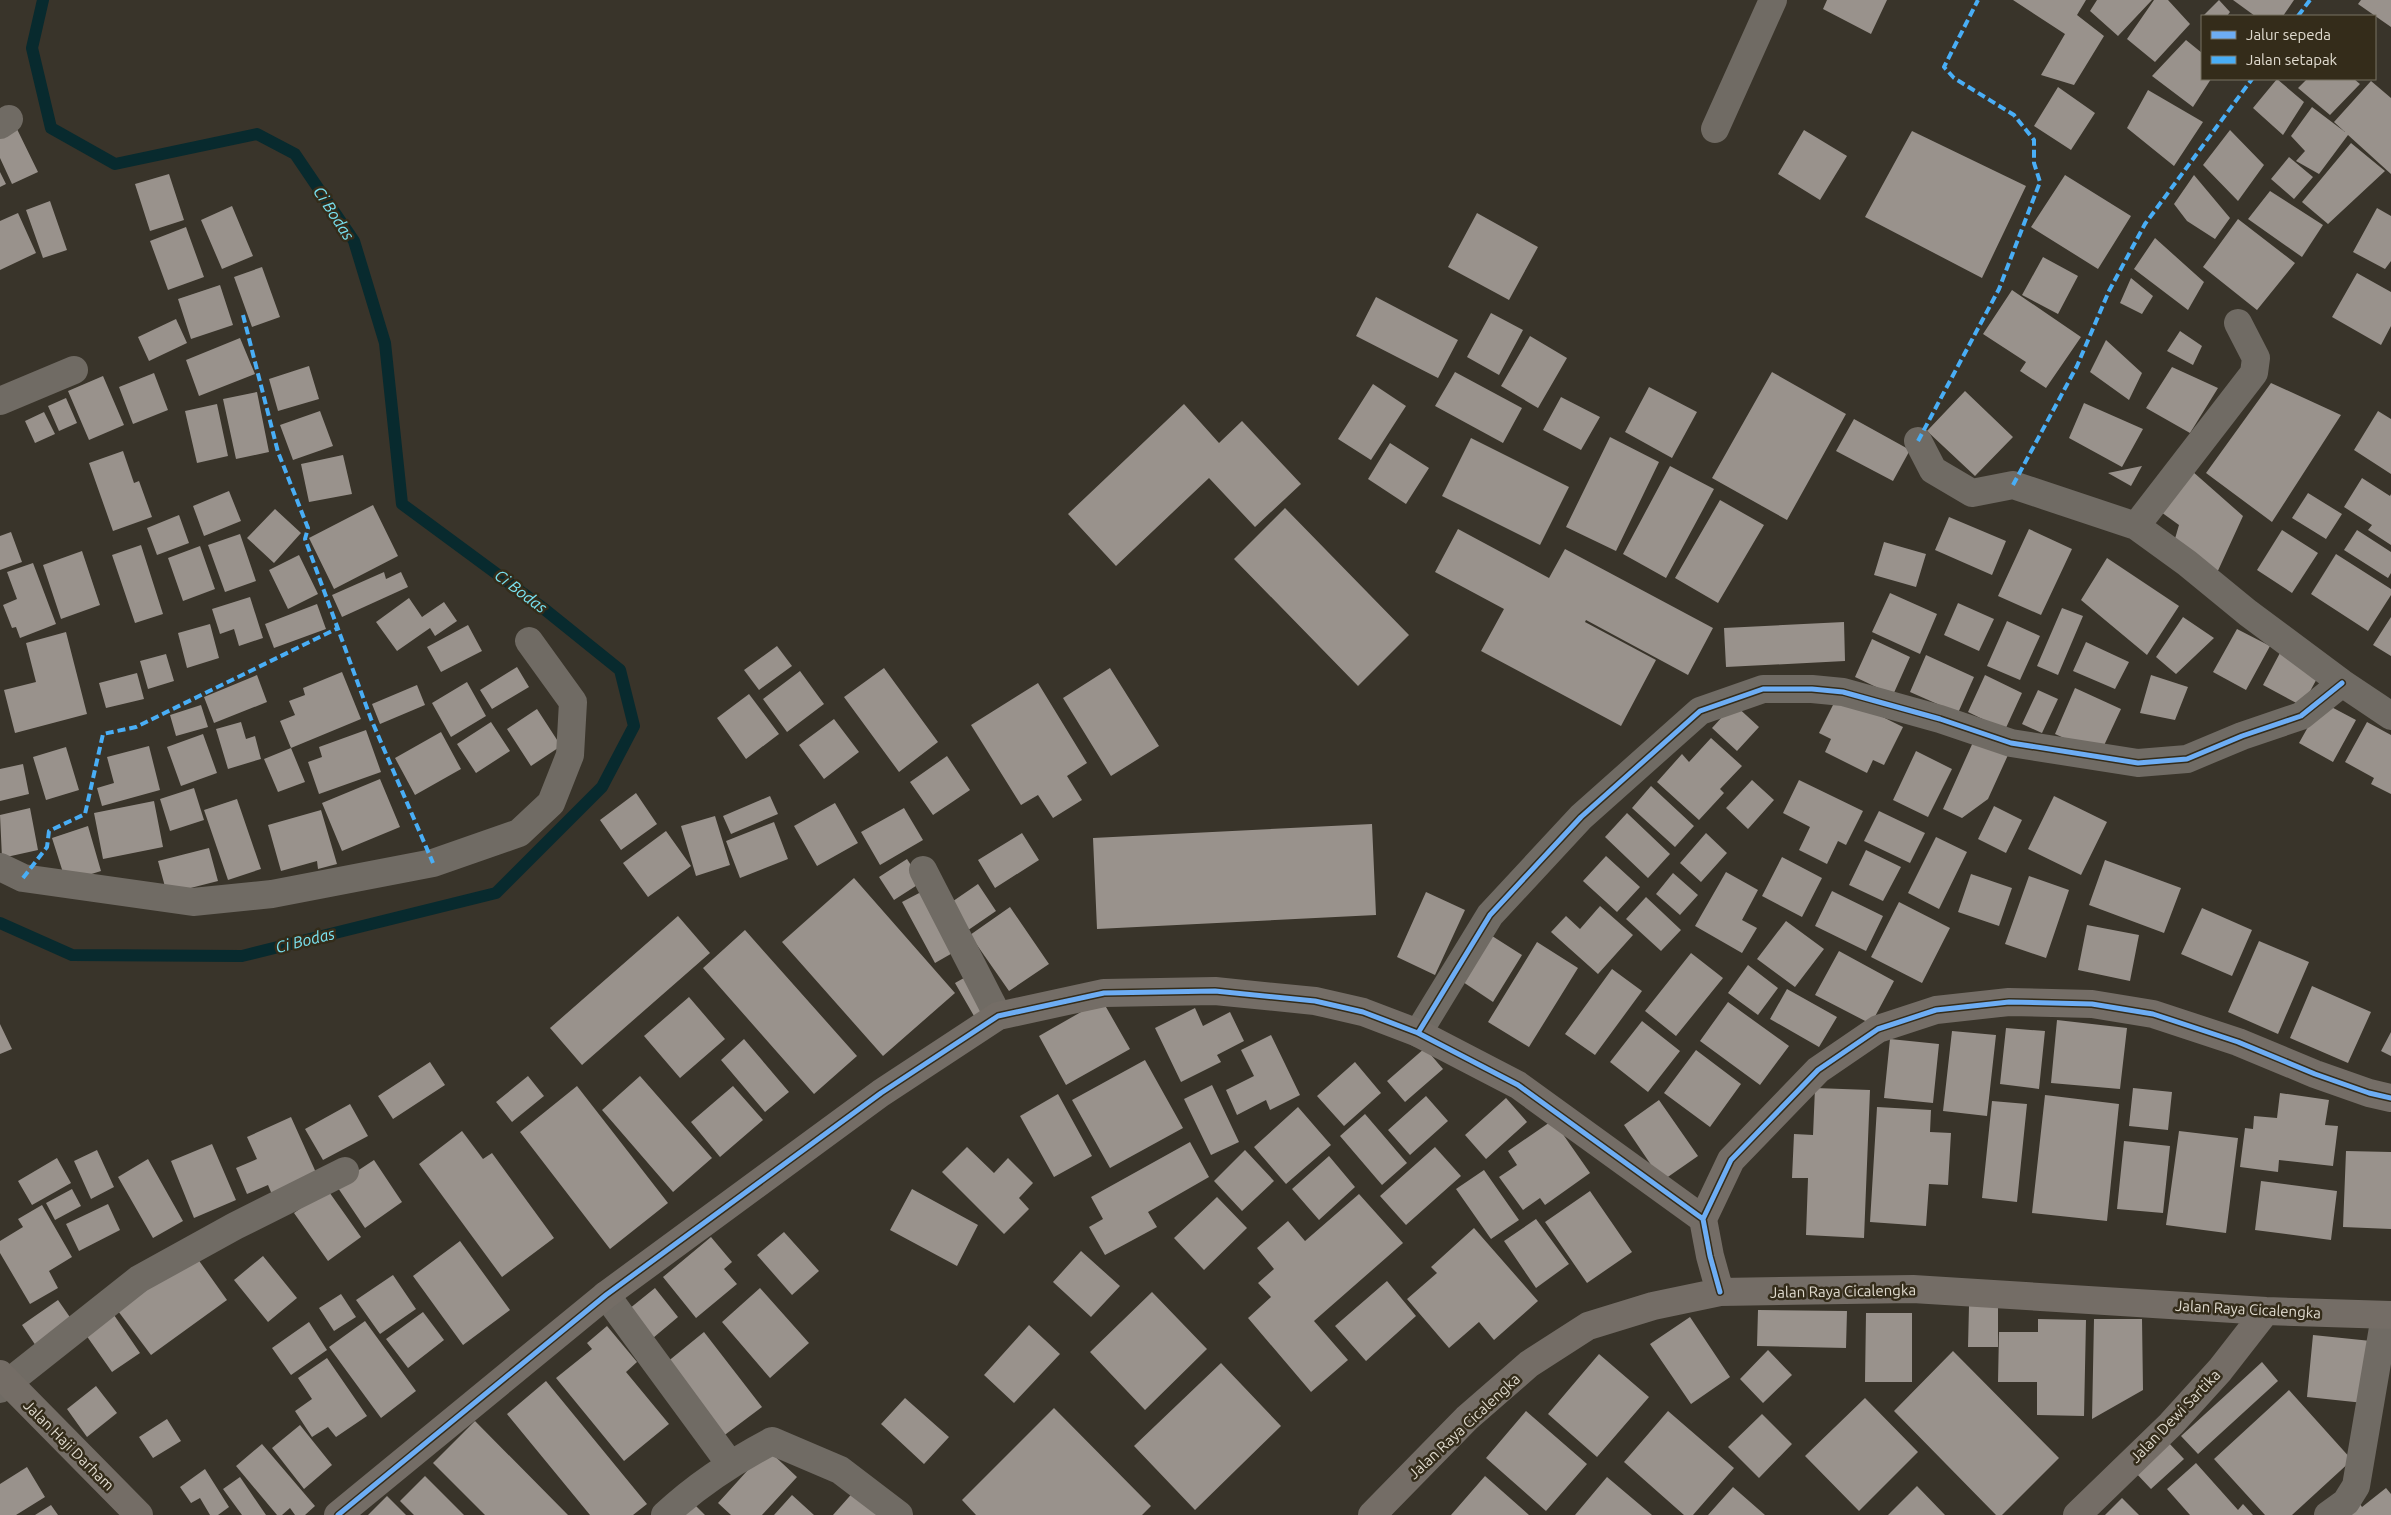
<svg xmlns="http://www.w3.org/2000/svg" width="2391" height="1515" font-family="Ubuntu,sans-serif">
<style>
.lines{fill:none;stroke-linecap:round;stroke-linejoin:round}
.stream{stroke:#082a2e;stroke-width:12}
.building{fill:#99928c}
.street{stroke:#706b64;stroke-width:28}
.secondary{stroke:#746d66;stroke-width:28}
.quiet{stroke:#49aef6;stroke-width:4;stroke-dasharray:8 4;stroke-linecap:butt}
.cycleway-casing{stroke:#342c1a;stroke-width:8}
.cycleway{stroke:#6dadf4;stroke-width:5}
.labels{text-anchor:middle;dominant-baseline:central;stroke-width:5;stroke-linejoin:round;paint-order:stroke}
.street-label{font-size:15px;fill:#e0dbcf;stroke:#342c1a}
.water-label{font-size:16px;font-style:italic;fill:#79e2f1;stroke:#342c1a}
</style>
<rect width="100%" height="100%" fill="#39342a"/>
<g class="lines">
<!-- stream -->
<path class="stream" d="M0,923l72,32 170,1 254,-63 106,-106 32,-61 -14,-56 -77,-62 -141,-104 -17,-161 -31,-102 -59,-87 -38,-20 -142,30 -64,-36 -19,-80 11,-48"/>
</g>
<!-- building -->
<path class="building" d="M1827,0h60l-16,34 -48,-25z
M2013,0h73l-9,15 27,21 -30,49 -33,-10 24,-41z
M2097,0h55l-34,36 -28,-25z
M2154,0h14l22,24 -35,38 -28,-23z
M2219,0l11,12 -3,4h-24z
M2233,0h61l-11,16h-28z
M2361,0h30v27l-33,-23z
M2186,40l16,13v26h9l-18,28 -41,-31z
M2277,79l27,23 -21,33 -30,-27z
M2307,79h47l6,5 -30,31 -32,-27z
M2371,81l20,17v76l-43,-39 -29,39 -23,-13 9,-10 -14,-15 21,-29 33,25 -11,-10z
M2058,87l37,26 -24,37 -37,-24z
M2148,90l55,32 -29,44 -47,-38z
M16,127l22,45 -26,12 -12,-26v-23z
M1804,130l43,26 -27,44 -42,-26z
M2230,130l34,35 -26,36 -35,-36z
M1912,131l114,55 -44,92 -117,-61z
M2351,143l34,28 -57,53 -26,-22z
M2289,157l24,20 -19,22 -23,-20z
M0,172l6,12 -6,3z
M169,174l15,46 -34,11 -15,-47z
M2065,175l66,41 -33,53 -67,-42z
M2194,175l36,43 -15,21 -28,-18 -13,-17z
M2270,191l53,34 -21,32 -54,-38z
M50,201l17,49 -24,8 -17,-48z
M232,206l21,50 -31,13 -21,-49z
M2377,208l14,8v45l-6,8 -32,-17z
M18,213l18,40 -36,17v-49z
M1477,213l61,34 -29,53 -61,-33z
M2238,219l57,44 -38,47 -54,-43z
M186,227l18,50 -36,13 -18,-49z
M2155,238l49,44 -16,28 -54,-41z
M2043,257l35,19 -20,38 -36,-19z
M262,267l18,50 -28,10 -18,-50z
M2357,273l34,19v34l-10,19 -49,-28z
M2131,278l22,18 -11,18 -22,-11z
M220,285l13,40 -42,14 -13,-40z
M2012,290l69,47 -35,51 -26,-17 6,-9 -43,-28z
M1376,297l82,43 -20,38 -82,-42z
M1491,313l32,17 -24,45 -32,-18z
M176,319l11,24 -38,18 -11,-24z
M2180,331l22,15 -9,19 -26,-14z
M1530,336l37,22 -29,50 -37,-22z
M240,338l15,36 -56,22 -13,-36z
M2106,340l36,33 -13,27 -39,-28z
M309,366l10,33 -41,12 -9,-32z
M2172,367l46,21 -28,45 -44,-25z
M1455,372l67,36 -19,35 -68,-37z
M1772,372l74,42 -59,106 -75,-42z
M154,373l14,37 -35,14 -14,-37z
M103,376l21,49 -35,15 -21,-49z
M2271,383l70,32 -69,107 -66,-49z
M1373,384l33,22 -35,54 -33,-21z
M1649,387l48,25 -25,46 -47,-26z
M1965,391l48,46 -38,39 -48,-45z
M257,392l12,60 -33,7 -13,-60z
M1561,397l39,20 -19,33 -38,-20z
M66,398l11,25 -18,8 -11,-25z
M2084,403l59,26 -21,38 -53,-29z
M217,404l11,52 -31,7 -12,-52z
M1184,404l35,39 23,-22 59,63 -46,43 -46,-49 -93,88 -48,-52z
M320,411l13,35 -40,14 -13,-35z
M2378,411l13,8v55l-37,-24z
M44,412l11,22 -20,9 -10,-22z
M1854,419l56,31 -17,31 -57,-30z
M1610,437l49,25 -43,89 -50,-24z
M1471,438l98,49 -29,58 -98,-49z
M1390,443l39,25 -23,36 -38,-25z
M123,451l11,32 5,-2 13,36 -39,14 -24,-68z
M343,455l9,39 -43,8 -8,-38z
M1670,466l44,23 -48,89 -43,-24z
M2142,466l-11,20 -23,-13z
M2192,471l51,45 -27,59 -42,-33 5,-17 -18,-13z
M2362,478l28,18 1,-2v51l-23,-15 4,-5 -28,-18z
M229,491l12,30 -37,15 -11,-30z
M2308,493l34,21 -16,25 -34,-21z
M1720,500l44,25 -46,78 -43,-25z
M373,505l25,51 -64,33 -25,-51z
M1285,508l124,127 -51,51 -124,-127z
M275,509l26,24 -27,30 -27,-25z
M179,515l10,28 -32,12 -10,-27z
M1949,517l57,24 -14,34 -57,-25z
M1458,529l91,49 16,-29 148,79 -25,47 -102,-55 -1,2 71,38 -35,66 -140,-75 23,-42 -69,-37z
M2029,529l43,20 -31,66 -43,-19z
M2282,530l36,23 -26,40 -35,-23z
M2357,530l34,22v21l-3,5 -44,-28z
M11,532l11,30 -22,8v-34z
M240,534l16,47 -31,11 -17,-47z
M1884,542l42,12 -10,33 -42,-12z
M141,545l22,69 -28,9 -23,-68z
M200,546l15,43 -32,12 -15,-43z
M82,551l18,54 -39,14 -18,-54z
M2336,554l55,35v6l-23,36 -57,-37z
M299,555l19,39 -30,15 -19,-39z
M2107,558l72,48 -32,49 -66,-55z
M33,563l23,61 -36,14 -4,-11 -4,1 -9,-23 14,-6 -10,-27z
M384,572l2,7 15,-7 7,15 -66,30 -10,-22z
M1890,593l47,21 -17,40 -48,-22z
M250,597l13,41 -24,8 -5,-17 -14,5 -8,-25z
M409,598l13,19 22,-15 13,19 -22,15 -5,-8 -33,23 -21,-29z
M1958,603l36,16 -15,32 -35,-16z
M317,604l9,25 -52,19 -9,-24z
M2062,608l21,8 -25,59 -21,-9z
M2183,617l31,21 -38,36 -20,-17z
M2391,617v39l-18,-11z
M2007,621l33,15 -20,44 -33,-14z
M1844,622l1,39 -119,6 -2,-39z
M210,624l9,34 -32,10 -9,-35z
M468,625l14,26 -41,21 -14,-25z
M2237,629l33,17 -24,44 -33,-18z
M66,632l21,82 -72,19 -11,-43 32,-8 -10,-39z
M1872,639l38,18 -17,38 -38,-18z
M2086,642l43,20 -14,27 -42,-18z
M777,646l15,20 -33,24 -15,-20z
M2281,651l39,22 -18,33 -39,-21z
M166,654l8,27 -26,8 -8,-28z
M1926,655l48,22 -16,36 -48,-21z
M517,667l12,20 -37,22 -12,-19z
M884,668l54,74 -39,30 -55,-75z
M1110,668l49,78 -48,30 -48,-78z
M800,671l24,33 -37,28 -24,-33z
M342,672l19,47 -70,29 -11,-27 15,-6 -6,-14 16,-6 -2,-7z
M137,673l7,26 -38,9 -7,-25z
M257,675l10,27 -53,21 -10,-26z
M1985,675l37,18 -17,37 -37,-18z
M2151,675l37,12 -13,33 -35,-7z
M467,682l19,34 -35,21 -19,-34z
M1038,683l49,80 -20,13 15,24 -29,18 -15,-23 -17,10 -50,-80z
M417,685l8,20 -45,19 -8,-20z
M2075,688l46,21 -21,45 -45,-20z
M2038,690l20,9 -16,34 -20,-9z
M749,694l30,40 -33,25 -29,-41z
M1838,695l65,32 -19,38 -11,-5 -6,13 -42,-21 6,-13 -12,-6z
M2322,702l34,18 -23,42 -34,-19z
M1734,704l25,23 -22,24 -25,-23z
M201,705l7,22 -32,9 -6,-21z
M537,709l24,37 -30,20 -24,-37z
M834,719l25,33 -35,27 -25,-34z
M241,722l5,17 9,-3 6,23 -33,10 -12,-40z
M491,722l19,29 -34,22 -19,-29z
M2367,722l24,13v59l-20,-10 3,-6 -29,-16z
M366,730l15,42 -62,22 -11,-32 14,-5 -3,-10z
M441,732l20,37 -46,26 -20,-37z
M203,734l14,39 -36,13 -14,-39z
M1711,738l31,28 -22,23 4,4 -25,27 -42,-38 25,-28 7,8z
M1974,740l34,15 -20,44 -26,19 -19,-9z
M149,746l11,44 -58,16 -5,-18 17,-5 -7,-26z
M66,747l13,43 -33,10 -13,-43z
M291,748l14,34 -27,10 -14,-33z
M1916,751l36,18 -24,48 -35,-17z
M947,756l23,34 -37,25 -23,-33z
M23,764l6,30 -29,7v-32z
M380,779l20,48 -58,24 -20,-48z
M1752,780l22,20 -26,29 -22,-21z
M1799,780l64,31 -17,34 -8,-4 -11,23 -28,-14 11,-23 -27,-14z
M1651,786l43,40 -19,21 -43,-39z
M194,788l10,32 -34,11 -10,-32z
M636,793l21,31 -36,26 -21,-30z
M770,796l8,18 -47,20 -8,-18z
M2054,796l53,26 -26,53 -53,-26z
M237,799l24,70 -33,11 -24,-70z
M154,801l9,46 -60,12 -9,-46z
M835,803l23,40 -41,23 -23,-40z
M1994,806l28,14 -16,33 -28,-14z
M30,808l8,42 -36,8 -2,-43z
M904,808l19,32 -43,25 -19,-33z
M321,810l16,54 -19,5 -1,-8 -36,10 -13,-46z
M1879,811l46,22 -15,30 -46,-22z
M1627,813l43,41 -22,24 -43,-41z
M715,816l15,49 -34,11 -15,-50z
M774,822l14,37 -48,19 -14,-37z
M1372,824l4,91 -279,14 -4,-91z
M88,826l13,45 -35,11 -14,-44z
M666,831l25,35 -43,31 -25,-34z
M1022,833l17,27 -44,28 -17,-28z
M1706,833l21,20 -26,29 -21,-19z
M1936,837l31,15 -28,57 -31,-16z
M209,848l9,33 -51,13 -9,-33z
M1866,850l35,17 -18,34 -34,-16z
M1606,856l34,31 -23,25 -34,-31z
M1782,857l40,21 -20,39 -40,-21z
M907,859l15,23 -28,18 -15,-23z
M2105,860l76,28 -17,45 -75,-28z
M1726,872l32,18 -16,30 15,8 -15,25 -47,-27z
M1673,873l25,22 -18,20 -24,-21z
M1971,874l41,14 -13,38 -41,-14z
M2029,876l40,14 -23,68 -41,-14z
M854,878l101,115 -72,63 -101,-114z
M978,884l18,27 -35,24 -18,-27z
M923,891l33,60 -21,12 -33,-61z
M1832,891l51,25 -17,35 -51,-25z
M1426,892l39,18 -30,65 -38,-18z
M1646,897l35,33 -20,21 -35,-32z
M1899,902l51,26 -28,55 -51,-26z
M1600,906l33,29 -35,39 -47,-42 15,-16 14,13z
M1010,907l39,57 -40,27 -39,-56z
M2202,908l50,22 -20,46 -51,-22z
M678,916l32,37 -128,112 -32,-37z
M1786,921l38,28 -29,38 -38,-28z
M2087,925l52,10 -9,46 -52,-11z
M745,930l112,126 -43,38 -111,-126z
M1489,934l33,21 -29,47 -33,-22z
M2259,941l50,21 -31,72 -50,-22z
M1537,942l41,26 -49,79 -41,-25z
M1839,951l55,30 -23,43 -56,-29z
M1691,953l32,25 -47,58 -31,-25z
M1748,965l30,23 -20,27 -30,-22z
M1612,969l30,22 -47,64 -30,-21z
M971,974l18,33 -15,9 -19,-33z
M2312,986l59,26 -23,51 -58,-25z
M1787,989l50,28 -18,30 -49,-28z
M689,997l36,42 -45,39 -36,-42z
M1102,1000l28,49 -64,36 -27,-49z
M1728,1002l61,44 -29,39 -60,-44z
M1195,1008l8,18 27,-14 14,29 -27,14 4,7 -40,20 -26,-54z
M2057,1020l70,8 -7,61 -69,-6z
M1642,1021l38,30 -32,41 -38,-30z
M0,1024l12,25 -12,5z
M2006,1028l39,3 -6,58 -39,-5z
M1952,1031l44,4 -9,81 -44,-5z
M2391,1032v24l-10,-5z
M1271,1035l29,60 -30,15 -4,-10 -29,15 -11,-25 28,-14 -13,-26z
M744,1039l45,53 -24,20 -44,-52z
M1890,1039l49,5 -6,59 -49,-5z
M1425,1048l18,21 -38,33 -18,-21z
M1696,1050l45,34 -31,43 -46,-34z
M1145,1060l38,68 -73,40 -38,-68z
M430,1062l15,23 -52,34 -15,-23z
M1355,1062l26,31 -37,33 -27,-30z
M528,1076l16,20 -32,26 -16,-20z
M640,1076l72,82 -39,34 -71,-82z
M1212,1085l27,57 -28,13 -27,-56z
M577,1086l91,117 -58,46 -90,-117z
M733,1086l30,34 -43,37 -29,-35z
M1815,1088l55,2 -6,148 -58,-3 2,-57h-16l2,-44 19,1z
M2133,1088l39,4 -4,38 -39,-4z
M2280,1093l49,7 -4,25 13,1 -5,40 -54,-6 -1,12 -38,-5 5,-39 8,1 1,-13 23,2z
M1058,1094l34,62 -38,21 -34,-61z
M2045,1095l74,9 -12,117 -75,-8z
M1426,1096l22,25 -38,34 -22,-25z
M1506,1098l21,24 -41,37 -21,-24z
M1659,1100l39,56 -36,25 -38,-56z
M1992,1101l35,3 -10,98 -35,-4z
M350,1104l18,32 -45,24 -18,-31z
M1298,1107l33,38 -45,39 -32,-37z
M1877,1107l54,3 -1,22 21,1 -3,52 -19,-1 -3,42 -56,-4z
M1365,1114l42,49 -25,22 -42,-49z
M291,1117l27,60 -45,20 -5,-12 -21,9 -11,-26 21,-9 -10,-22z
M1553,1120l37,53 -45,32 -5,-7 -17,12 -24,-33 18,-12 -9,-14z
M462,1131l21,28 9,-6 62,85 -52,39 -83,-113z
M2179,1131l59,7 -12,95 -60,-8z
M2124,1141l46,5 -7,67 -46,-4z
M1190,1142l19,35 -61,35 9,15 -52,28 -16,-28 14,-8 -12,-22z
M212,1144l24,56 -42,18 -23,-57z
M967,1147l27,26 14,-15 25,25 -14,15 10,11 -25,25 -62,-62z
M1435,1147l26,29 -55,49 -26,-29z
M97,1150l17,37 -23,12 -17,-38z
M1245,1150l29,31 -32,30 -28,-30z
M2346,1151l45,1v77l-48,-2z
M1329,1156l26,31 -36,33 -27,-31z
M57,1158l14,25 -39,22 -14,-24z
M148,1159l35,62 -30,17 -35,-61z
M374,1160l28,42 -37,26 -29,-43z
M1484,1170l35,50 -28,19 -35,-50z
M2261,1181l76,10 -6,49 -76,-10z
M72,1189l9,17 -26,14 -9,-17z
M327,1189l34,48 -33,24 -34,-48z
M912,1189l66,36 -21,41 -67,-36z
M1590,1191l42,61 -45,31 -42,-61z
M1359,1194l44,49 -89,78 34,39 -37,32 -63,-74 23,-21 -13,-14 16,-14 -17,-21 31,-27 17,20z
M1217,1197l30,31 -43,42 -30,-32z
M108,1204l12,26 -41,21 -13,-27z
M42,1205l30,52 -23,14 9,17 -28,16 -30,-51v-12l23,-14 -5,-8z
M1536,1219l33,45 -33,24 -32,-47z
M1474,1228l64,73 -44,39 -15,-18 -30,26 -42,-49 30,-26 -6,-6z
M784,1232l35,39 -27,24 -35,-40z
M711,1237l21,25 -8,7 13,15 -41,34 -33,-41z
M460,1241l50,69 -47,35 -50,-69z
M1081,1251l39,35 -29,31 -38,-35z
M195,1255l32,45 -76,55 -33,-44z
M263,1256l34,42 -29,24 -34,-42z
M393,1275l23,34 -36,25 -24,-34z
M1387,1281l29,35 -50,45 -31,-35z
M655,1288l23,29 -25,21 -24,-29z
M760,1288l49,55 -39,35 -48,-56z
M1152,1292l55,57 -62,61 -55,-58z
M341,1294l15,23 -22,14 -15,-23z
M58,1300l16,23 -36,26 -16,-24z
M1969,1306h29v41h-30z
M1758,1310l89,1 -1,37 -89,-2z
M423,1312l21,28 -36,28 -22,-29z
M1866,1313h46v69h-47z
M114,1315l26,38 -28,19 -26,-37z
M1690,1317l40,60 -39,27 -41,-60z
M2038,1319l48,1 -2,96 -47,-1v-33h-39l1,-50h39z
M2094,1319h48l1,71 -51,29z
M365,1321l51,70 -35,27 -52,-71z
M309,1322l18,28 -36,25 -19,-27z
M1029,1325l31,29 -46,49 -30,-28z
M607,1326l30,36 -11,10 43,52 -45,37 -68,-83 36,-29 -5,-6z
M704,1332l58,75 -40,30 -56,-74z
M2313,1335l58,6 -7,62 -57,-6z
M1768,1350l24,25 -29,28 -23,-24z
M1953,1351l106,107 -57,57h-6l-102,-104z
M1599,1354l50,43 -52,60 -49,-43z
M327,1358l40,58 -31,21 -8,-10 -16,10 -17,-26 17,-12 -14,-21z
M2262,1362l16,19 -80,73 -17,-18z
M1221,1363l60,63 -86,84 -61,-64z
M546,1381l101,123 -14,11h-43l-83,-101z
M96,1386l21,27 -30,24 -20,-28z
M2289,1390l63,70 -60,55h-27l-51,-56z
M905,1398l44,39 -25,27 -43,-40z
M1865,1398l53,54 -59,59 -54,-55z
M1054,1408l97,98 -9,9h-166l-14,-15z
M1526,1411l61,53 -41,47 -60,-53z
M1668,1411l66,57 -41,47h-9l-60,-53z
M1762,1414l30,30 -33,34 -31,-31z
M167,1419l14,22 -28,17 -14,-21z
M475,1421l93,94h-83l-52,-52z
M300,1425l32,40 -28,24 -32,-41z
M2168,1442l16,17 -33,30 -16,-17z
M262,1444l53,62 -10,9h-10l-5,-7 -8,7h-5l-41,-49z
M767,1449l30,28 -35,38h-31l-13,-12z
M2196,1463l42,47 5,-6 10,11h-63l-23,-26z
M27,1467l18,30 -29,18h-16v-31z
M205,1469l24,38 -11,8h-8l-10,-17 -9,5 -11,-16z
M425,1476l39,39h-50l-14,-14z
M1485,1476l44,39h-78z
M240,1477l26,38h-24l-19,-26z
M1607,1477l45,38h-77z
M1917,1486l28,29h-57z
M1733,1487l32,28h-57z
M2386,1488l5,6v21h-46l15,-11 2,3z
M856,1489l29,26h-52z
M792,1495l22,20h-40z
M387,1496l19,19h-38z
M2122,1498l17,17h-34z
M693,1503l12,12h-24z
M51,1505l7,10h-23z"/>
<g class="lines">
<!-- street -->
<path class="street" d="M0,125l9,-6
M1715,129l58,-129
M0,401l74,-31
M1918,441l15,29 39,23 41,-8 123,41 51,37 61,50 94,70 49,33
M2136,526l118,-153 2,-15 -18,-35
M0,867l23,11 170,24 79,-8 161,-31 86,-30 32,-30 19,-48 3,-53 -44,-61
M923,870l75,146
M1418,1033l72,-118 91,-98 119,-106 63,-22h49l31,3 97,27 71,24 127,20 49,-4 55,-23 59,-20 41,-33
M606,1295l124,169
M0,1389l139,-110 96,-53 110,-55
M665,1515c33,-31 67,-53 107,-74l68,29 59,45
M2328,1515l18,-13 10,-16 29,-170"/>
<!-- secondary -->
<path class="secondary" d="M1720,1292l-10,-36 -7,-37 28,-59 87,-90 60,-41 58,-19 73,-8 83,2 61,10 85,28 77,32 54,19 22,5
M0,1374l139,141
M338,1515l268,-220 275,-202 117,-77 106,-23 111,-2 100,10 48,11 55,21 100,52 185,134
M1372,1515l95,-97 62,-54 59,-38 65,-20 67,-14 193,-3 353,22 125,4
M2077,1515l94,-91 49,-54 46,-59"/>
<!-- quiet -->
<path class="quiet" d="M2298,16l12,-16
M243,315l35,137 30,76 -3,11 66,180 62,144
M1918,441l81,-152 41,-107 -6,-19v-23l-20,-25 -60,-37 -10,-11 34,-67
M2013,485l64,-119 32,-75 36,-67 107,-145
M23,878l24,-31 2,-16 36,-17 18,-80 33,-7 200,-98"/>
<!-- cycleway casing -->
<g class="cycleway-casing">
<path id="cycleway" d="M1418,1033l72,-118 91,-98 119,-106 63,-22h49l31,3 97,27 71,24 127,20 49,-4 55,-23 59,-20 41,-33
M1720,1292l-10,-36 -7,-37 28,-59 87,-90 60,-41 58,-19 73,-8 83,2 61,10 85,28 77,32 54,19 22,5
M338,1515l268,-220 275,-202 117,-77 106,-23 111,-2 100,10 48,11 55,21 100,52 185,134"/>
</g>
<!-- cycleway -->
<use href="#cycleway" class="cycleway"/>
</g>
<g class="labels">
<!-- street labels -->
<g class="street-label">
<text transform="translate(1843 1291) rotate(-1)">Jalan Raya Cicalengka</text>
<text transform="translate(2248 1309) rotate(3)">Jalan Raya Cicalengka</text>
<text transform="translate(2175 1416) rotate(-46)">Jalan Dewi Sartika</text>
<text transform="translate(1464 1426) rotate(-43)">Jalan Raya Cicalengka</text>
<text transform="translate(69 1445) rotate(45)">Jalan Haji Darham</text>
</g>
<!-- water labels -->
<g class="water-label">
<text transform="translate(334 213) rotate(57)">Ci Bodas</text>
<text transform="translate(521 591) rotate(37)">Ci Bodas</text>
<text transform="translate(305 940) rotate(-14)">Ci Bodas</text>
</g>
</g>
<!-- legend -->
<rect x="2201" y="15" width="175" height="65" fill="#342c1a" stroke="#797262"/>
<rect x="2211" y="31" width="25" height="8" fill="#6dadf4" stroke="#797262"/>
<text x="2246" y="40" font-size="15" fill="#e0dbcf">Jalur sepeda</text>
<rect x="2211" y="56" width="25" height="8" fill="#49aef6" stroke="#797262"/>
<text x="2246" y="65" font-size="15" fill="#e0dbcf">Jalan setapak</text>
</svg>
